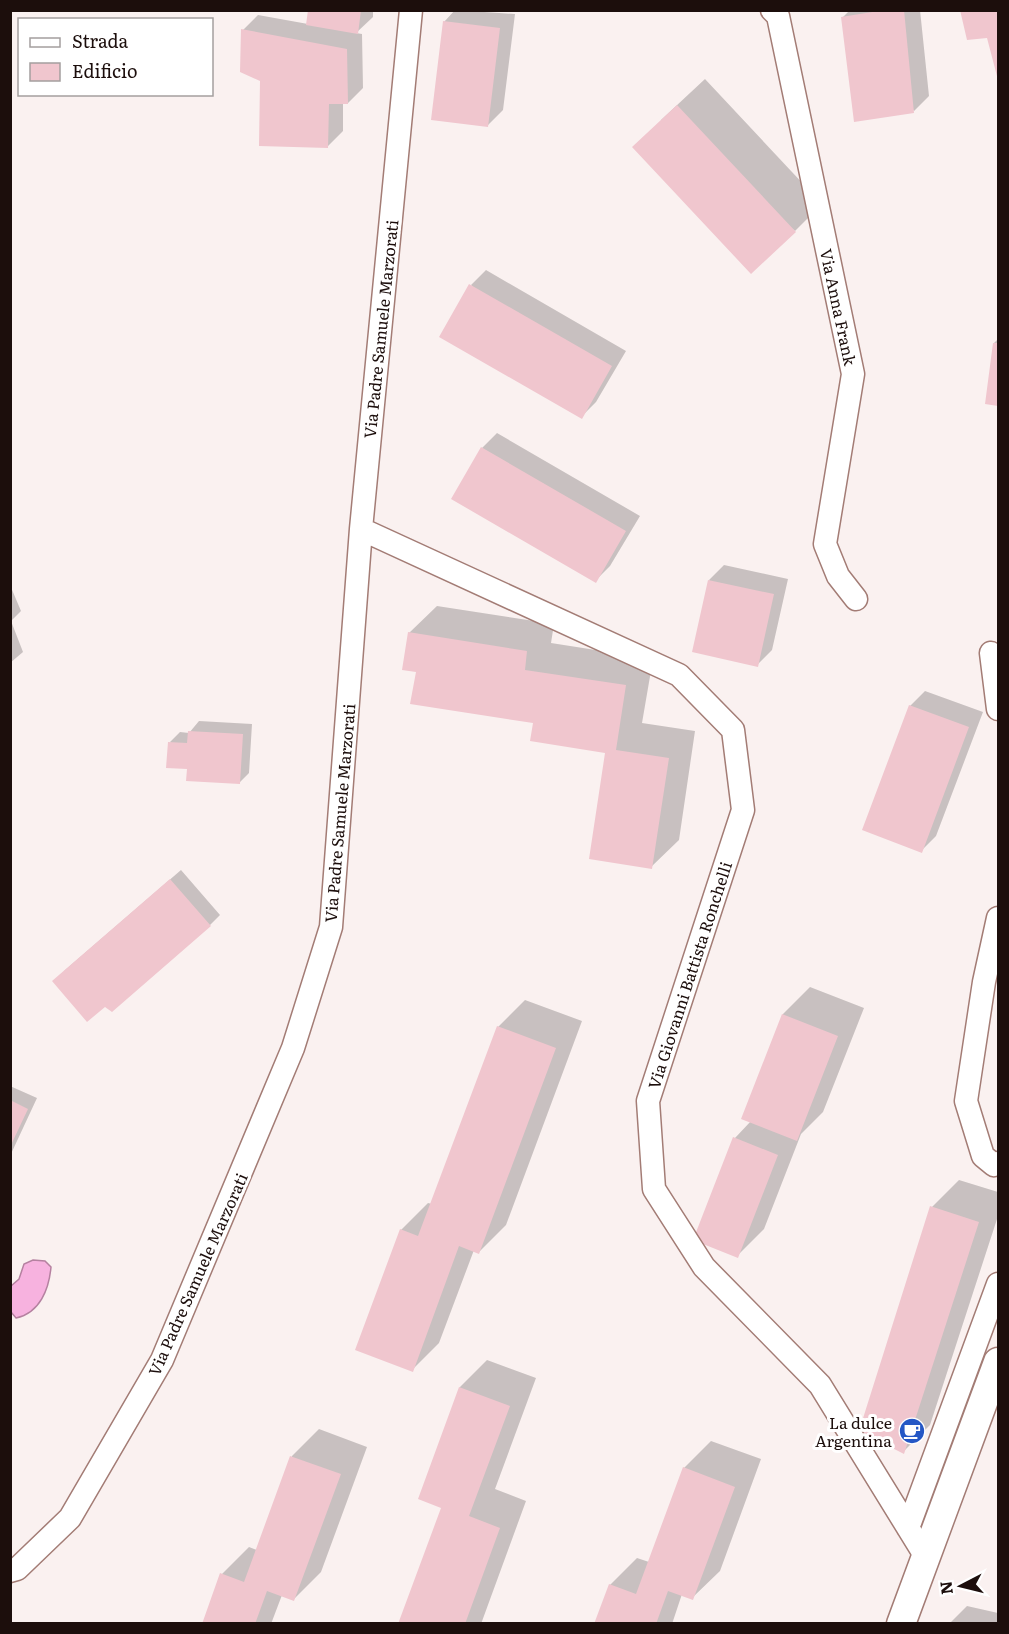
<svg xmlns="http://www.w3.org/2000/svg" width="1009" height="1634" font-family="Literata,serif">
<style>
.water{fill:#f7b2df;stroke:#b581a0;stroke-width:1.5}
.shadow{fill:#0003}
.building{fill:#f0c6ce}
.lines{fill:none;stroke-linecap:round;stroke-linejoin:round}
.minor-casing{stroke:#a37c75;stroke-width:25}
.tertiary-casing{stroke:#a37c75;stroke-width:31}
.minor{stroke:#fff;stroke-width:22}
.tertiary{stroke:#fff;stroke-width:28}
.labels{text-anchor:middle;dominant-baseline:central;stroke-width:6;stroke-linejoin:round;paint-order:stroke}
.street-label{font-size:16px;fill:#1c0e0c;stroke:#fff}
.poi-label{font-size:16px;fill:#1c0e0c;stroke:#fff;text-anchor:end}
</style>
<rect width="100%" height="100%" fill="#faf1f0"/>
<!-- water -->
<path class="water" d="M33,1260l12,1 6,6c-2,22 -11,46 -35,51l-5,-6v-26l8,-7 5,-15z"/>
<!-- shadow -->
<path class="shadow" d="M310,10h63v7l-17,16 6,1 1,54 -15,15h-5v28l-15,15 -67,-66 -18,-50 15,-15 50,9z
M455,10l60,4 -12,96 -15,15 -44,-103z
M850,10h70l9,86 -15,15 -71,-94z
M962,10h36v67l-10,-41z
M705,79l117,125 -27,27 -134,-111z
M486,270l140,81 -30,51 -15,15 -110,-132z
M998,339v65l-11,-1 7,-60z
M497,433l143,83 -30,50 -15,15 -113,-133z
M724,565l64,14 -16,71 -15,15 -48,-85z
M10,585l11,26 -10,10 12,31 -13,11z
M437,606l117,18 -3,19 102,16 -11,64 53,8 -16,109 -28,27 -44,-115 -190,-81 -8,-38z
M925,691l58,21 -47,124 -15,15 -11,-145z
M199,721l53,3 -3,49 -10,10 -50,-15 -19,-26 10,-10 9,1z
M181,870l39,45 -10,10 -146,46z
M810,987l54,21 -41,104 -22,22 -37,95 -27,27 -2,-118 16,-17 -8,-3 40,-104z
M525,1000l57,21 -76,204 -27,27 -5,-2 -35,93 -27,27 -11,-140 27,-27 4,1 66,-177z
M10,1086l27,12 -27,58z
M959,1180l39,12v24l-68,209 -27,27 29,-245z
M487,1360l49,18 -41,111 31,12 -45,123h-81l43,-117 -23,-9 40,-111z
M319,1429l48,18 -46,125 -27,27 -12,-4 -11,29h-67l18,-50 27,-27 8,3 35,-94z
M711,1441l50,18 -41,112 -28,27 -10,-4 -10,30h-76l14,-39 27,-27 12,4 35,-94z
M967,1606l31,7v11h-49z"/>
<!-- building -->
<path class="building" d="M308,10h53l-3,24 -52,-9z
M885,10h19l10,103 -60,9 -13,-105z
M960,10h38v70l-11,-42 -20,2z
M443,21l57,7 -12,99 -57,-7z
M241,29l106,20 1,55h-19l-1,44 -69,-2 1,-65 -20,-9z
M677,105l119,127 -45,42 -119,-127z
M469,284l143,82 -30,53 -143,-82z
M993,343h5v63l-13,-2z
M481,447l145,84 -30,52 -145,-84z
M708,580l66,14 -16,73 -66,-15z
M408,632l119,19 -2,19 101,15 -10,65 53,8 -17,111 -63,-10 16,-106 -75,-12 3,-18 -123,-19 6,-32 -14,-2z
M909,705l60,22 -47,126 -60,-23z
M188,731l55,3 -3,50 -54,-3 1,-12 -21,-1 2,-26 19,1z
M170,879l41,47 -99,86 -7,-5 -18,15 -35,-41z
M782,1014l56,22 -41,105 -56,-22z
M497,1026l59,22 -77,206 -20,-8 -46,126 -58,-22 45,-121 18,7z
M10,1100l18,9 -18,38z
M733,1137l45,18 -40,103 -45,-18z
M930,1206l49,16 -75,232 -45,-23z
M459,1387l51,19 -41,110 31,12 -35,96h-67l43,-116 -23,-9z
M290,1456l51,18 -47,127 -27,-10 -12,33h-53l18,-51 24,9z
M683,1467l52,20 -42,113 -25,-9 -12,33h-62l15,-40 27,10z"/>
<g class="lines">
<!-- minor casing -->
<g class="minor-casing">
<path id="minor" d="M772,10l6,6 75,358 -28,170 13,32 18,23
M361,529l318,146 54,55 10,80 -95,291 6,88 50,78 116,118 106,172
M991,653l7,56
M998,918l-14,64 -18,119 17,55 11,9 4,-2
M908,1528l90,-244
M10,1571l7,-2 53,-51 92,-158 131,-312 38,-121 30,-398 50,-519"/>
</g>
<!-- tertiary casing -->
<g class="tertiary-casing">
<path id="tertiary" d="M901,1624l97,-262"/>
</g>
<!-- minor -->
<use href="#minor" class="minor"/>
<!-- tertiary -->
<use href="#tertiary" class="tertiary"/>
</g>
<!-- icons -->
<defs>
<g id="cafe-disc" transform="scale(1.35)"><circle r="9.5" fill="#2557c5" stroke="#fff"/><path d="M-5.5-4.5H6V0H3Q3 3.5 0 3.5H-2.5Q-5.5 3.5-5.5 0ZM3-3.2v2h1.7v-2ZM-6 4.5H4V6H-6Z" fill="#fff"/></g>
</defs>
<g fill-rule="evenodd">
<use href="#cafe-disc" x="912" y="1431"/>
</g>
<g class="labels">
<!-- street labels -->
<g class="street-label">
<text transform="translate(839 307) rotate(78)">Via Anna Frank</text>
<text transform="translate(380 329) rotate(-84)">Via Padre Samuele Marzorati</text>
<text transform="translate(339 813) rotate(-85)">Via Padre Samuele Marzorati</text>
<text transform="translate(689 975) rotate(-72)">Via Giovanni Battista Ronchelli</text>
<text transform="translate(197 1274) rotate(-66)">Via Padre Samuele Marzorati</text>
</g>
<!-- poi labels -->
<g class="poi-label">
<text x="892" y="1422">La dulce<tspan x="892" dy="18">Argentina</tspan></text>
</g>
</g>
<!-- border -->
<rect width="1009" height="1634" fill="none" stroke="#1c0e0c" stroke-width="24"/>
<!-- legend -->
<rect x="18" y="18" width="195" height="78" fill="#ffffff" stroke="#a49f9e" stroke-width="1.5"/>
<rect x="30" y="38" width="30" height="9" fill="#ffffff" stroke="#a49f9e" stroke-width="1.5"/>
<text x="72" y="48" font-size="18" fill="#1c0e0c">Strada</text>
<rect x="30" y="63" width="30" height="18" fill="#f0c6ce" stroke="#a49f9e" stroke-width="1.5"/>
<text x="72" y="78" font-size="18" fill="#1c0e0c">Edificio</text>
<!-- north arrow -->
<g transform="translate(961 1586) rotate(263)" stroke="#ffffff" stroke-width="4.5" paint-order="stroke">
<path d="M0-4.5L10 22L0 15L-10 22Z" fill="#1c0e0c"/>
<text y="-9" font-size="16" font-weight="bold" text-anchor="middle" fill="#1c0e0c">N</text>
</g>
</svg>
